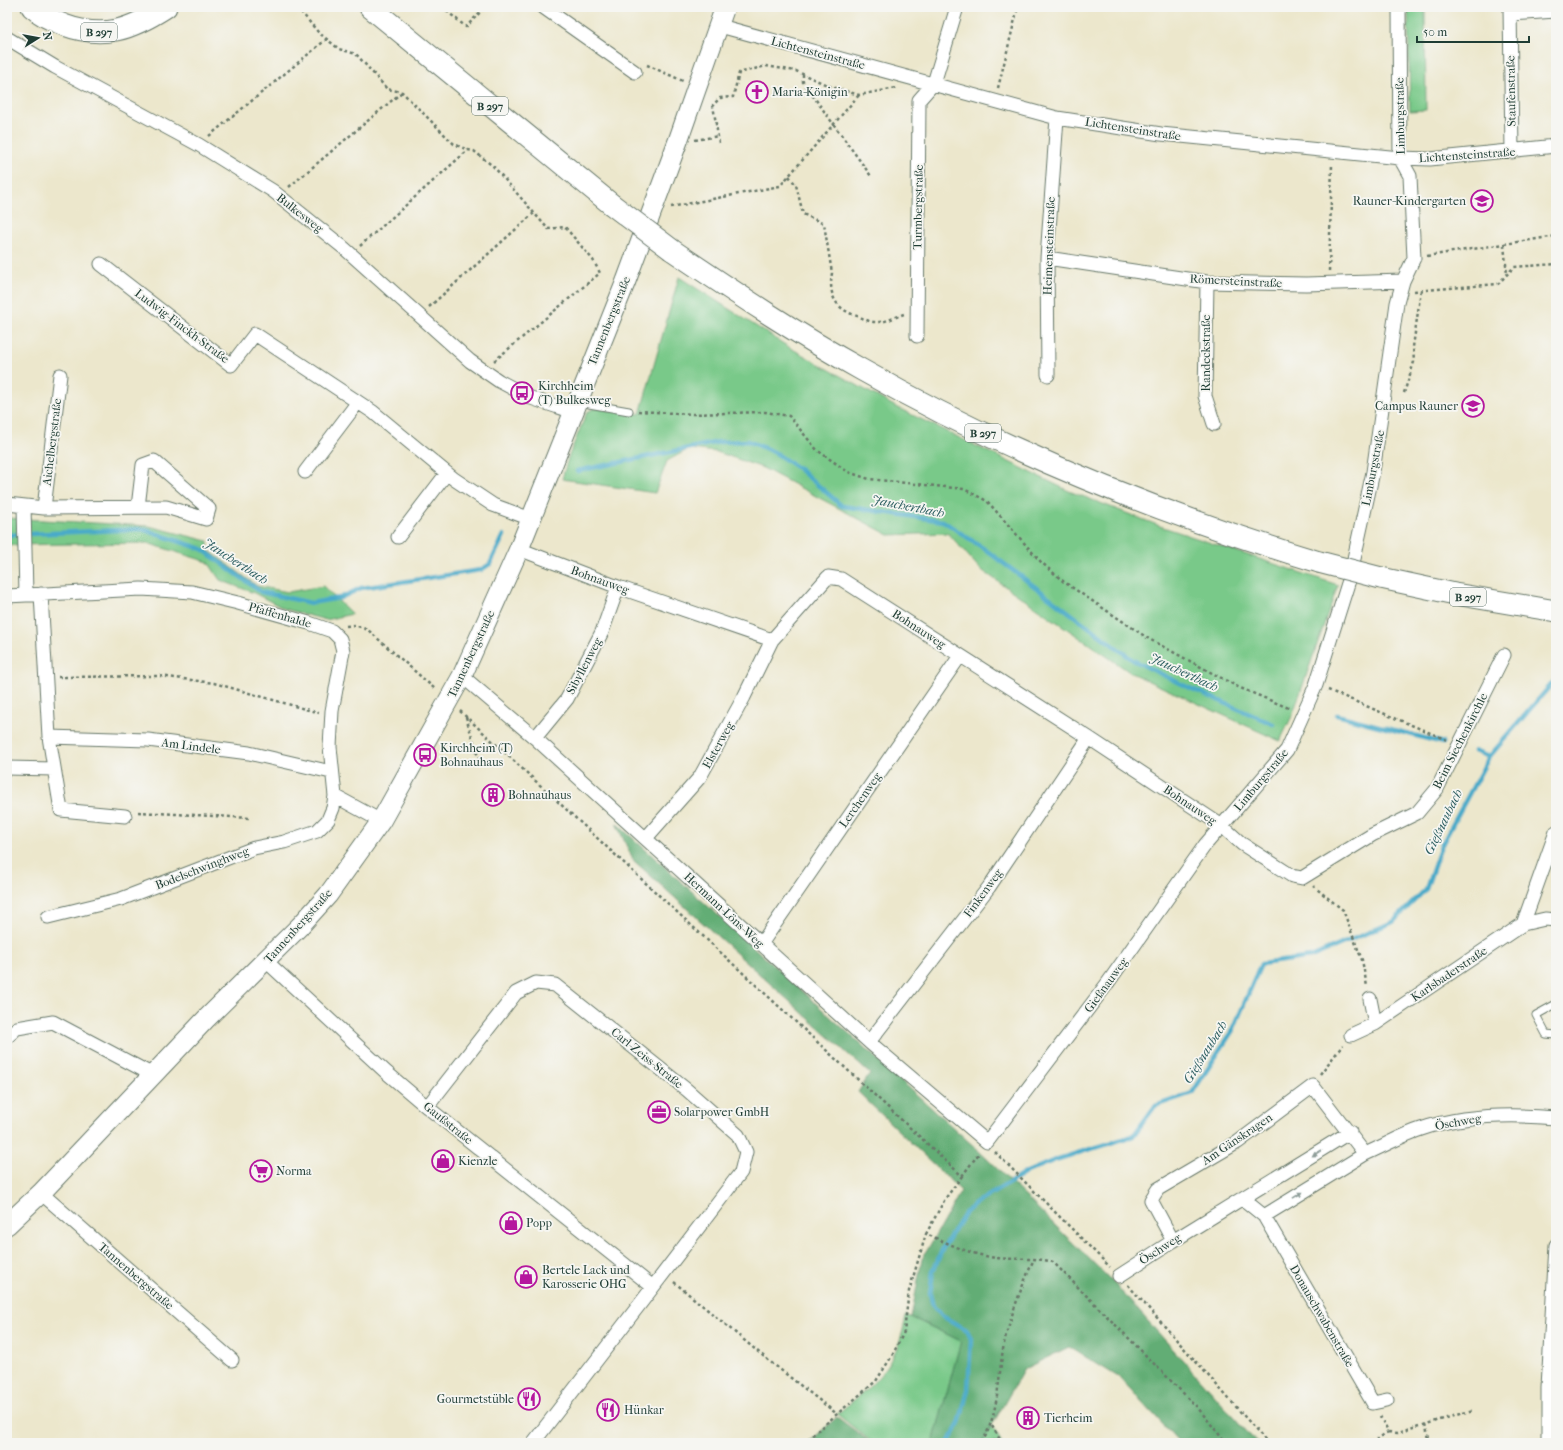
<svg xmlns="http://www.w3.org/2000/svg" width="1563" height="1450" font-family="'IM FELL French Canon',serif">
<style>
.green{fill:#79c989;stroke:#4c835e}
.forest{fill:#62ad75;stroke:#407554}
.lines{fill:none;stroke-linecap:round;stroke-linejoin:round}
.stream{stroke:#4aaac9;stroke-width:4.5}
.lane-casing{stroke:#677869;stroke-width:9}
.street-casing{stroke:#677869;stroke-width:15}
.secondary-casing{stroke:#677869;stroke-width:21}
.primary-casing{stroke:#677869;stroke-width:23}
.path{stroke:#677869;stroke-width:2.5;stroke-dasharray:3 3;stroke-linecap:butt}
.lane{stroke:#fff;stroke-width:7}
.street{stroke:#fff;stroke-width:13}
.secondary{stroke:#fff;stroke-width:19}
.primary{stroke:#fff;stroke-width:21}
.primary-bridge-casing{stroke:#677869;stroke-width:23;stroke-linecap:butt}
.primary-bridge{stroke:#fff;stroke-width:21}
.oneway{fill:#8f9e9a}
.labels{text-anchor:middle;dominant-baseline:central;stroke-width:3.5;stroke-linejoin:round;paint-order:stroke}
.shield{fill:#f6f6f2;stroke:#60746d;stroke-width:1}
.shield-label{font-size:11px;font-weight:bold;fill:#1f3d34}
.street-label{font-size:12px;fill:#1f3d34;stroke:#f6f6f2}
.poi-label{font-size:12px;fill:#1f3d34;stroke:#f6f6f2;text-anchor:start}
.water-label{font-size:13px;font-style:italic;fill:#2c5e61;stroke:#f6f6f2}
</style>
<rect width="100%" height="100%" fill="#f6f6f2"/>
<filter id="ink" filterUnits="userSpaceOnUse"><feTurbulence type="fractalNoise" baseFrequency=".025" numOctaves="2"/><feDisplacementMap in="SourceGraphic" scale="8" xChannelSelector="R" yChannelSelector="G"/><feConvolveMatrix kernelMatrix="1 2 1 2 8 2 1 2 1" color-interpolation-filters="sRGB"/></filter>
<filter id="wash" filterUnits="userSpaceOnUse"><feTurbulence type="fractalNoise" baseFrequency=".012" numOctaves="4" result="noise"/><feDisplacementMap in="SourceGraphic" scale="16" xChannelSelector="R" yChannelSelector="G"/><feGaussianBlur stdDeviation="0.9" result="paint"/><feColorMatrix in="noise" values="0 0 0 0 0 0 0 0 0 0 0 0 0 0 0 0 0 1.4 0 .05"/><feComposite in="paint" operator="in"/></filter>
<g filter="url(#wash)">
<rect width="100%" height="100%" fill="#ece7cc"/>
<!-- green -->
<path class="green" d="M1408,7h17l1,103 -16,1z
M679,277l108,69 109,61 173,84 91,35 178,59 -46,131 -12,25 -149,-68 -151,-104 -32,-36 -59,2 -126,-67 -46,-16 -28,-3 -22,12 -12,32 -93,-14 6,-21 19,-46 8,-4 45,6z
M7,518l142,8 59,15v9l49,36 31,6 35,-6 29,28 -26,6 -41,-11 -31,-16 -34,-13 -12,-18 -61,-19 -140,2z
M906,1315l55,26 -28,102h-60l-36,-29c13,-11 27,-21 38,-33 17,-17 28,-43 31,-66z
M992,1426l10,17h-20z"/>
<!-- forest -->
<path class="forest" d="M616,823l362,327 135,132 144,161h-77l-60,-65 -51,-31 -45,22 -42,74h-49l28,-102 -50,-24 11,-58 39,-68 -103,-99 12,-18 -237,-214z
M837,1417l34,26h-63z"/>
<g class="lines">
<!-- stream -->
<path class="stream" d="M577,471l142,-29 29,-1 26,11 25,17 43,37 101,15 40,27 150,112 50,25 90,39
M7,535l135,-6 60,20 59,43 50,11 29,-5 21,-10 120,-18 9,-6 14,-29
M1337,715l106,28
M1474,751l15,6
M948,1443l11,-19 9,-34 3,-51 -4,-9 -25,-14 -9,-10 -3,-12 3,-23 10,-23 21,-34 11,-10 52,-32 28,-12 78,-24 22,-30 37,-13 41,-63 28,-66 50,-7 82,-35 33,-33 15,-43 48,-89 67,-78"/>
</g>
</g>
<g filter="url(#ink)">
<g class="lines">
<!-- lane casing -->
<g class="lane-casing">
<path id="lane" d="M578,400l11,4 40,7
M1556,1004l-20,11 10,19 10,1"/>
</g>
<!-- street casing -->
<g class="street-casing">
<path id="street" d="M543,7l92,65
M1510,7l2,145
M1510,14l46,-3
M720,26l337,92 104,16 239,24 30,1 126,-13
M7,38l48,29 144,78 74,46 71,57 126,113 29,20 32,17 42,14
M1047,258l160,24 99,2 97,-3
M101,264l130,101 24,-31 118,78 81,67 39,26 38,14
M1207,282l-2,114 9,28
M917,336l2,-236 15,-17 23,-76
M1048,375l-1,-117 10,-140
M305,472l53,-70
M7,504l37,4 122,-1 40,12 3,-10 -55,-48 -11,4 -5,42
M24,506l2,89
M44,508l16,-133
M398,537l49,-64
M519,549l99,38 154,53 56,-63 13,2 248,159 133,88 20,18 50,32 10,2 70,-43 45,-22 20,-24 67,-134
M41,594l8,143 12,73 64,6
M7,596l134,-7 51,3 46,11 71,20 23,8 8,8 3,12 -11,60 -2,36 5,49 -2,12 -5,12 -11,11 -33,11 -30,6 -133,51 -73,18
M462,676l73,62 334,304 118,100 120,-158 98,-139 82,-95 29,-65 34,-108 23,-105 24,-169 6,-22 11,-23 -4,-82 -10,-18 -1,-151
M49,737l99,3 101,13 82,19
M535,738l32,-39 35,-67 16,-45
M7,768l47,1
M335,796l46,25
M646,838l54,-61 44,-80 28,-57
M1523,924l33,-92
M761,944l199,-288
M266,961l121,112 40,34 226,180 -120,156
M1370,999l5,25
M1351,1035l24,-11 148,-100 22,-5 11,1
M7,1037l10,-9 36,-6 100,53
M869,1042l120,-155 100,-149
M427,1107l89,-114 20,-10 19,2 132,105 51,45 8,17 -5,20 -88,115
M41,1193l191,167
M1243,1199l21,17 109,187 14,-3
M1264,1216l101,-62
M1173,1241l-22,-41 7,-11 80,-47 75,-56 52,68c19,-8 37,-19 56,-25 42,-14 92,-15 135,-11
M1119,1276l54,-35 177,-109
M1548,1443v-56l8,-142"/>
</g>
<!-- secondary casing -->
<g class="secondary-casing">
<path id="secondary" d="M7,1225l34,-32 165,-174 94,-93 28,-31 53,-74 81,-145 57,-127 107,-268 52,-140 47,-134"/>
</g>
<!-- primary casing -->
<g class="primary-casing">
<path id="primary" d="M32,7c10,9 20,13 32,18 40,15 68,4 102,-18
M370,7l241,197
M672,250c62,42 125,84 190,120 144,82 299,144 457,192
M1381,578l74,16 101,17"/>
</g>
<!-- path -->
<path class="path" d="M297,7l21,25 21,17 17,5 31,35 15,3 52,52 14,6 6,1 20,16 54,62 17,-2 28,33 7,13 -106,88
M442,7l24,20 19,-20
M647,65l36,16
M803,74v8l68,94
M998,88l20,-81
M209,136l119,-98
M695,140l23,-4
M719,143l-6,-38 7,-7 13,-1 6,-24 27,-7 30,5 33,15 30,9 37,-7
M789,176l7,9 7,29 21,10 8,49c-4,25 5,37 28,44 4,2 10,5 14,5 11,1 21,-5 30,-8
M289,187l113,-95
M671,207l109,-21 79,-91
M1504,245l3,29
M360,246l108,-96
M1427,256l129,-20
M1329,271l3,-107
M1414,291l84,-7 16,-17 42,-3
M429,307l105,-94
M1404,393l10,-31 -1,-15 8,-57
M638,411l55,3 72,-2 24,4 28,34 31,22 21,7 95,10 23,12 54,61 23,20 85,57 89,48 53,22
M346,626l9,-1 13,5 67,59
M58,677l102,-1 54,7 105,30
M1328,690l119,50
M460,711l502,465 -17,23 -19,35c24,10 45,21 71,24 19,2 38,-1 56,4l145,146 28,35
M466,717l13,43
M138,812l113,6
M1313,886l30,24 19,50 5,26
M1320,1074l23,-29
M995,1152l115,115
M962,1176l18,-24
M674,1282l94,78 69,54
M1128,1285l140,158
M1380,1416l8,16 9,1 76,-23
M1425,1424l5,19
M992,1426l10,17
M803,1443l73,-62 16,-25 12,-24 5,-41 17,-57
M982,1443c19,-35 15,-67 23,-104 7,-27 17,-53 28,-78
M1371,1443l17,-11"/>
<!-- lane -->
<use href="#lane" class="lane"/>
<!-- street -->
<use href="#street" class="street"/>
<!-- secondary -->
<use href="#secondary" class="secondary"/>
<!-- primary -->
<use href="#primary" class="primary"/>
<!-- primary-bridge casing -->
<g class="primary-bridge-casing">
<path id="primary-bridge" d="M611,204l61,46
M1319,562l62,16"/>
</g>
<!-- primary-bridge -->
<use href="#primary-bridge" class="primary-bridge"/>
</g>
<!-- one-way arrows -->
<defs><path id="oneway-solid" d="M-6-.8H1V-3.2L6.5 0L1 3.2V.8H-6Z"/></defs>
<g class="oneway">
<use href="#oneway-solid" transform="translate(1317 1153) rotate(148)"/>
<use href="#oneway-solid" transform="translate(1298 1195) rotate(-31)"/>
</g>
</g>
<!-- icons -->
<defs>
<g id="church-ring" transform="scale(1.15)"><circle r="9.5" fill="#f6f6f2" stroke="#b5179e" stroke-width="1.5"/><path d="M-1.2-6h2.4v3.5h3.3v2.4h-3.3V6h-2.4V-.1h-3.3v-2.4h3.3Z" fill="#b5179e"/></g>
<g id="school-ring" transform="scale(1.15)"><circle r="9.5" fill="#f6f6f2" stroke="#b5179e" stroke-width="1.5"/><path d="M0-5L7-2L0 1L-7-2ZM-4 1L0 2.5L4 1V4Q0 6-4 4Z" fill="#b5179e"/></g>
<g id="bus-ring" transform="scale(1.15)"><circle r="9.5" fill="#f6f6f2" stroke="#b5179e" stroke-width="1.5"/><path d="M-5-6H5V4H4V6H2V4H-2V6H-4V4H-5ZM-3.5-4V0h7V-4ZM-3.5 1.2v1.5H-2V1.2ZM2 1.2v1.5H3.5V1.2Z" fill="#b5179e"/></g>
<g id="building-ring" transform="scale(1.15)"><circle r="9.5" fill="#f6f6f2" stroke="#b5179e" stroke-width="1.5"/><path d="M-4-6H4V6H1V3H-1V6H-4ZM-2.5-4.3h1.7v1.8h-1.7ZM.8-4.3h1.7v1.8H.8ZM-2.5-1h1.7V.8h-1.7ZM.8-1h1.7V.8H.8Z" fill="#b5179e"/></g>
<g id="office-ring" transform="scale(1.15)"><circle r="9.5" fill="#f6f6f2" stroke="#b5179e" stroke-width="1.5"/><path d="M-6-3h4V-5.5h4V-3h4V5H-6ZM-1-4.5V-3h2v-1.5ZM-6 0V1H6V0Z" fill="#b5179e"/></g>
<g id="shop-ring" transform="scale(1.15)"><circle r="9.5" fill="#f6f6f2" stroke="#b5179e" stroke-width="1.5"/><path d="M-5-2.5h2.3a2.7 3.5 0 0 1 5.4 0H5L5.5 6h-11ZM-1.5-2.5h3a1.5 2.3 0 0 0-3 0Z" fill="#b5179e"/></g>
<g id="supermarket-ring" transform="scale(1.15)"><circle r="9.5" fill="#f6f6f2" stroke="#b5179e" stroke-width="1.5"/><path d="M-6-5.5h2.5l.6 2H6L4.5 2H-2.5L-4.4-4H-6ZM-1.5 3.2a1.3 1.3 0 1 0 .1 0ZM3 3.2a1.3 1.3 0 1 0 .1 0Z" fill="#b5179e"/></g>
<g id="restaurant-ring" transform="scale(1.15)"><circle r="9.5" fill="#f6f6f2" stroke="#b5179e" stroke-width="1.5"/><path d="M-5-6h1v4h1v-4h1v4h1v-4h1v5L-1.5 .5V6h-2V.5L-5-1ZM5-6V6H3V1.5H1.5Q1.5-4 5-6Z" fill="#b5179e"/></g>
</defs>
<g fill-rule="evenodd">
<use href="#church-ring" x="757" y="92"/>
<use href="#school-ring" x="1482" y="201"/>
<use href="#bus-ring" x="522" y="393"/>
<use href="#school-ring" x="1473" y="406"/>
<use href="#bus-ring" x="425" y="755"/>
<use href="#building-ring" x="493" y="795"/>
<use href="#office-ring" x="659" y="1112"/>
<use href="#shop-ring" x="443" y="1161"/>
<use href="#supermarket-ring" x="261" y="1171"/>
<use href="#shop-ring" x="511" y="1223"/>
<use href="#shop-ring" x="526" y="1277"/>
<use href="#restaurant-ring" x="529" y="1399"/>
<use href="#restaurant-ring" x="608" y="1410"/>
<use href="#building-ring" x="1028" y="1418"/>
</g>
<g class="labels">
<!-- shield labels -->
<g class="shield">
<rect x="81" y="23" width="36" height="18" rx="3"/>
<rect x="472" y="97" width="36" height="18" rx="3"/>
<rect x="965" y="424" width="36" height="18" rx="3"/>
<rect x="1450" y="588" width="36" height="18" rx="3"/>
</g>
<g class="shield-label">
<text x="99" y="32">B 297</text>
<text x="490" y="106">B 297</text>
<text x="983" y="433">B 297</text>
<text x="1468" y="597">B 297</text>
</g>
<!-- street labels -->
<g class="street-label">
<text transform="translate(818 53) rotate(15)">Lichtensteinstraße</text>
<text transform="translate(1511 91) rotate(-91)">Staufenstraße</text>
<text transform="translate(1400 116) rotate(-91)">Limburgstraße</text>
<text transform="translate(1133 129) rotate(9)">Lichtensteinstraße</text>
<text transform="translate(1467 155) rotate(-4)">Lichtensteinstraße</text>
<text transform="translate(918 207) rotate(-89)">Turmbergstraße</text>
<text transform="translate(300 213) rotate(38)">Bulkesweg</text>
<text transform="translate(1049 246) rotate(-88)">Heimensteinstraße</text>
<text transform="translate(1236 281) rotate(3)">Römersteinstraße</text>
<text transform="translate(609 321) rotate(-68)">Tannenbergstraße</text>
<text transform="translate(182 326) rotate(37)">Ludwig-Finckh-Straße</text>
<text transform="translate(1206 353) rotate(-90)">Randeckstraße</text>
<text transform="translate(52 442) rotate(-83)">Aichelbergstraße</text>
<text transform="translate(1373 468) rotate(-79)">Limburgstraße</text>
<text transform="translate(600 580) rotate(20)">Bohnauweg</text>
<text transform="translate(280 615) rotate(16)">Pfaffenhalde</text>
<text transform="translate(919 629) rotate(33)">Bohnauweg</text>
<text transform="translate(471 654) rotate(-65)">Tannenbergstraße</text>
<text transform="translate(584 666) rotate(-62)">Sibyllenweg</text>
<text transform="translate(1460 741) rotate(-63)">Beim Siechenkirchle</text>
<text transform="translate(718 745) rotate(-61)">Elsterweg</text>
<text transform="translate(191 746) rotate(7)">Am Lindele</text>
<text transform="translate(1261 780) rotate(-50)">Limburgstraße</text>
<text transform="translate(860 800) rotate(-55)">Lerchenweg</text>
<text transform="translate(1190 805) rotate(34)">Bohnauweg</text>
<text transform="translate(202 868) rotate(-21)">Bodelschwinghweg</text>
<text transform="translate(983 893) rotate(-54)">Finkenweg</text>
<text transform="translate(724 910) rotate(43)">Hermann-Löns-Weg</text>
<text transform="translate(298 926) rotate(-48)">Tannenbergstraße</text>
<text transform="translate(1449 974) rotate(-34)">Karlsbaderstraße</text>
<text transform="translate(1106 985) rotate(-54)">Gießnauweg</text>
<text transform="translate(647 1058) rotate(39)">Carl-Zeiss-Straße</text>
<text transform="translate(1458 1122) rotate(-10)">Öschweg</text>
<text transform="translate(448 1123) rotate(39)">Gaußstraße</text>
<text transform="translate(1237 1139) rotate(-34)">Am Gänskragen</text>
<text transform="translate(1160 1249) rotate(-33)">Öschweg</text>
<text transform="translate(136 1276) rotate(41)">Tannenbergstraße</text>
<text transform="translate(1322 1316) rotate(60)">Donauschwabenstraße</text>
</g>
<!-- poi labels -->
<g class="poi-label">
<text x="772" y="92">Maria-Königin</text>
<text x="1466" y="201" text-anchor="end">Rauner-Kindergarten</text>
<text x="538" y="386">Kirchheim<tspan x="538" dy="14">(T) Bulkesweg</tspan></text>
<text x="1458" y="406" text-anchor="end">Campus Rauner</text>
<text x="440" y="748">Kirchheim (T)<tspan x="440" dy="14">Bohnauhaus</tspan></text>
<text x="508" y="795">Bohnauhaus</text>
<text x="674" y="1112">Solarpower GmbH</text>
<text x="458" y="1161">Kienzle</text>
<text x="276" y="1171">Norma</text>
<text x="526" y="1223">Popp</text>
<text x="542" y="1270">Bertele Lack und<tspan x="542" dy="14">Karosserie OHG</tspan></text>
<text x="514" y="1399" text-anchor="end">Gourmetstüble</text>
<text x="624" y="1410">Hünkar</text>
<text x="1044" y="1418">Tierheim</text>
</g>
<!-- water labels -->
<g class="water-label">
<text transform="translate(908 506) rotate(11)">Jauchertbach</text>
<text transform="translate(236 561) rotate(33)">Jauchertbach</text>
<text transform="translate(1184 672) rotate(25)">Jauchertbach</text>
<text transform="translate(1443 822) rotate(-64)">Gießnaubach</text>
<text transform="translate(1205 1052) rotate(-58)">Gießnaubach</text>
</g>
</g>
<!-- margin -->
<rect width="1563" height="1450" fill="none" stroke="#f6f6f2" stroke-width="24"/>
<!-- north arrow -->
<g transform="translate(38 38) rotate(79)" stroke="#f6f6f2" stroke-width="3" paint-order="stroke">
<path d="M0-3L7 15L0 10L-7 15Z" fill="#1f3d34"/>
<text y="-6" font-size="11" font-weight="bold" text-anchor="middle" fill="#1f3d34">N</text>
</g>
<!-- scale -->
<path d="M1417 36v6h112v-6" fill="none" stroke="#1f3d34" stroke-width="2"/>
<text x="1423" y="36" font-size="12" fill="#1f3d34" stroke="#f6f6f2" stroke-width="3" paint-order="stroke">50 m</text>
</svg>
